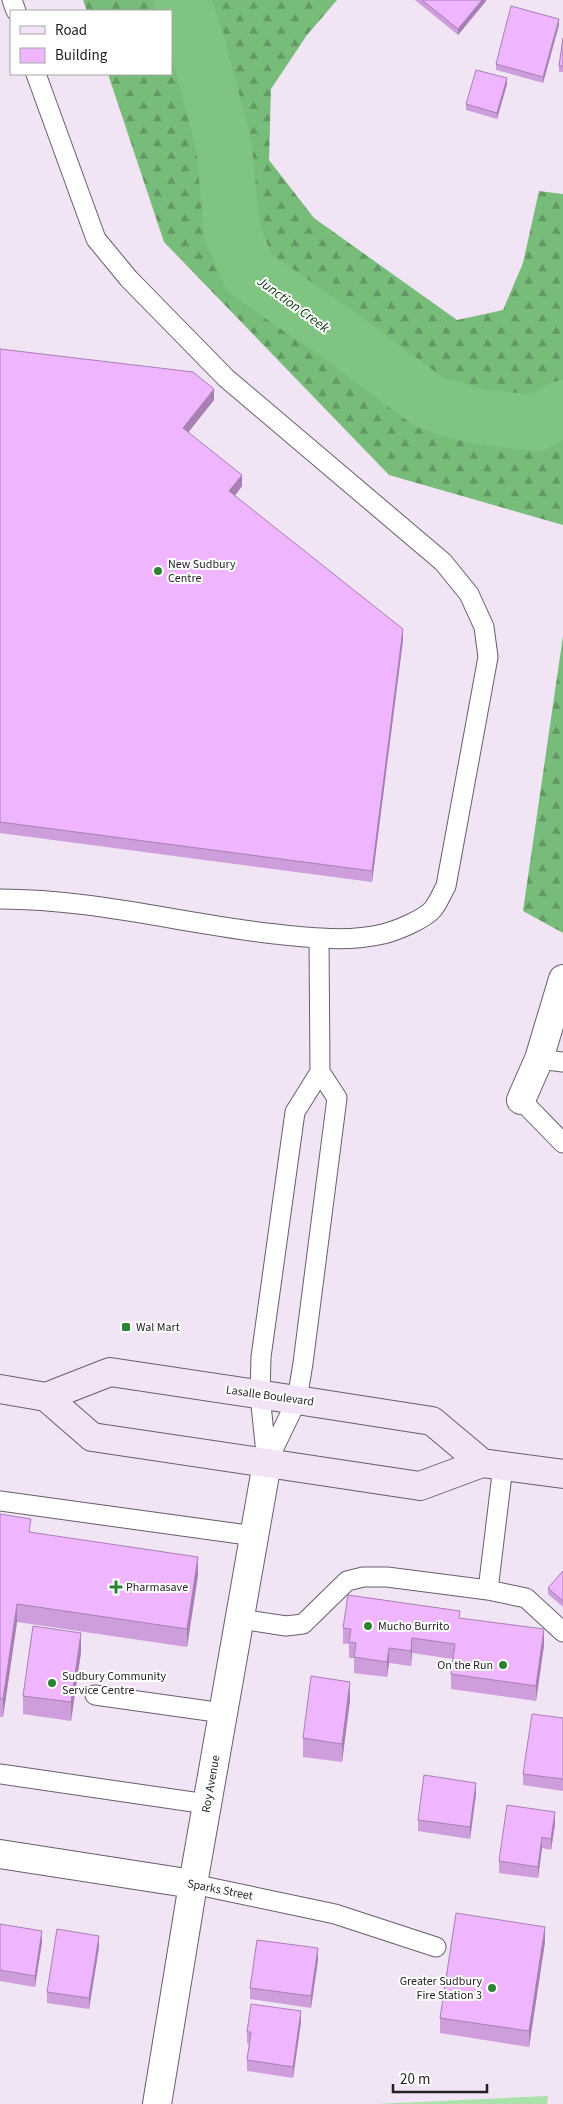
<svg xmlns="http://www.w3.org/2000/svg" width="563" height="2104" font-family="'Source Sans 3',sans-serif">
<style>
.grass{fill:url(#grass-tufts)}
.forest{fill:url(#forest-firs)}
.lines{fill:none;stroke-linecap:round;stroke-linejoin:round}
.river{stroke:#80c481;stroke-width:56}
.service-casing{stroke:#695e6c;stroke-width:21}
.minor-casing{stroke:#695e6c;stroke-width:30}
.secondary-casing{stroke:#695e6c;stroke-width:30}
.service{stroke:#fff;stroke-width:19}
.minor{stroke:#fff;stroke-width:28}
.secondary{stroke:#f3e3f7;stroke-width:28}
.wall{fill:#ce9ddb}
.shaded-wall{fill:#a77fb2}
.building{fill:#efb6ff;stroke:#a77fb2}
.poi-dot{fill:#2b8434;stroke:#fff;stroke-width:2}
.labels{text-anchor:middle;dominant-baseline:central;stroke-width:4;stroke-linejoin:round;paint-order:stroke}
.poi-label{font-size:12px;fill:#231e24;stroke:#fff;text-anchor:start}
.street-label{font-size:12px;fill:#231e24;stroke:#fff}
.water-label{font-size:14px;font-style:italic;fill:#0f3f14;stroke:#fff}
</style>
<defs>
<pattern id="grass-tufts" width="24" height="20" patternUnits="userSpaceOnUse" patternTransform="scale(1.25)"><rect width="24" height="20" fill="#abe2ac"/><path d="M3 7l-1-3M5 7V3M7 7l1-3M15 17l-1-3M17 17v-4M19 17l1-3" fill="none" stroke="#93c194"/></pattern>
<pattern id="forest-firs" width="22" height="20" patternUnits="userSpaceOnUse" patternTransform="scale(1.25)"><rect width="22" height="20" fill="#78bc7a"/><path d="M5 1l3.5 6h-7zM16 11l3.5 6h-7z" fill="#629864"/></pattern>
</defs>
<rect width="100%" height="100%" fill="#f1e4f4"/>
<!-- grass -->
<path class="grass" d="M548,2096l-1,8h-171z"/>
<!-- forest -->
<path class="forest" d="M83,0h254l-30,35 -36,54 -2,71 45,58 143,102 46,-10 20,-47 16,-72 24,3v331l-174,-50 -225,-233 -56,-168h63v-63h-84z
M563,636v297l-40,-22z"/>
<g class="lines">
<!-- river -->
<path class="river" d="M182,0l15,43 27,103 8,85 17,42 83,57 97,72 50,15 57,6 27,-15"/>
<!-- service casing -->
<g class="service-casing">
<path id="service" d="M12,0l4,11
M0,899c90,0 177,23 266,34 38,4 79,10 117,1 13,-3 42,-15 50,-25 5,-6 9,-16 13,-23l42,-229 -4,-30 -15,-33 -26,-32 -217,-184 -97,-99 -33,-40 -60,-165
M539,1059l24,3
M521,1100l42,43
M267,1462l30,-62 6,-37 34,-265 -17,-26
M267,1463l-7,-68 1,-38 34,-245 25,-40 -1,-133
M0,1501l255,35
M488,1590l38,8 37,34
M240,1619l46,7 17,-2 44,-43 16,-4h24l101,13 15,-124
M95,1695l128,18
M0,1774l207,30
M193,1884l142,30 101,33"/>
</g>
<!-- minor casing -->
<g class="minor-casing">
<path id="minor" d="M521,1100l18,-41 24,-80
M0,1854l193,30
M157,2104l36,-220 74,-421"/>
</g>
<!-- secondary casing -->
<g class="secondary-casing">
<path id="secondary" d="M0,1389l46,8 64,-25 187,28 135,21 50,42
M46,1397l46,40 175,26 153,23 62,-23 81,11"/>
</g>
<!-- service -->
<use href="#service" class="service"/>
<!-- minor -->
<use href="#minor" class="minor"/>
<!-- secondary -->
<use href="#secondary" class="secondary"/>
</g>
<!-- wall -->
<path class="wall" d="M415,0h71v1l-28,34z
M559,25l-16,58 -47,-13v-6z
M563,38v34h-4v-6z
M507,84l-10,35 -31,-9v-6z
M0,349l214,51 -26,32 54,54 -7,10 168,144 -31,242 -372,-49z
M0,1514l31,18 167,43 -11,72 -170,-25 -14,95h-3z
M563,1571v36l-15,-13v-6z
M460,1618l84,27 -8,56 -85,-12v-15l2,-15 -41,-6 -1,13 -22,-3 -2,14 -33,-4v-15h-5v-14h-6v-16z
M81,1652l-10,69 -48,-7v-18z
M350,1700l-8,62 -39,-5v-19z
M563,1718v73l-40,-6v-11z
M476,1794l-6,45 -52,-8v-11z
M555,1824l-4,26 -9,-2 -4,30 -39,-5v-12z
M0,1924l42,18 -7,45 -35,-6z
M545,1942l-16,105 -89,-14v-15z
M99,1947l-10,62 -42,-6v-11z
M318,1960l-7,48 -61,-9v-11z
M301,2022l-8,56 -46,-7v-11l3,-16 -3,-1v-11z"/>
<!-- shaded-wall -->
<path class="shaded-wall" d="M482,0h4v1l-28,34v-6z
M559,19v6l-16,58v-6z
M507,78v6l-10,35v-6z
M214,389v11l-31,39v-11z
M242,475v11l-13,17v-12z
M403,629v11l-31,242v-11z
M198,1557v18l-11,72v-18z
M17,1604v18l-14,95v-18z
M544,1629v16l-8,56v-15z
M81,1633v19l-10,69v-19z
M412,1638v15l-1,13v-15z
M389,1648v15l-2,14v-15z
M350,1682v18l-8,62v-18z
M476,1783v11l-6,45v-12z
M555,1812v12l-4,26v-11z
M542,1837v11l-4,30v-11z
M545,1927v15l-16,105v-16z
M42,1931v11l-7,45v-11z
M99,1936v11l-10,62v-11z
M318,1948v12l-7,48v-12z
M301,2011v11l-8,56v-11z"/>
<!-- building -->
<path class="building" d="M422,0h60l-24,29z
M511,6l48,13 -16,58 -47,-13z
M563,38v28h-4z
M476,70l31,8 -10,35 -31,-9z
M0,349l193,23 21,17 -31,39 59,47 -13,16 174,138 -31,242 -372,-49z
M0,1514l31,5 -2,13 169,25 -11,72 -170,-25 -14,95 -3,-1z
M563,1571v30l-15,-13z
M348,1595l112,16 -1,7 85,11 -8,57 -85,-12 4,-30 -43,-6 -1,13 -22,-3 -2,14 -33,-5 2,-14 -7,-1 2,-13 -8,-1z
M33,1626l48,7 -10,69 -48,-6z
M311,1676l39,6 -8,62 -39,-6z
M532,1714l31,4v61l-40,-5z
M424,1775l52,8 -6,44 -52,-7z
M507,1805l48,7 -4,27 -9,-2 -4,30 -39,-6z
M456,1913l89,14 -16,104 -89,-13z
M0,1924l42,7 -7,45 -35,-6z
M57,1929l42,7 -10,62 -42,-6z
M257,1940l61,8 -7,48 -61,-8z
M251,2004l50,7 -8,56 -46,-7 4,-28h-4z"/>
<!-- markers -->
<g class="poi-dot">
<circle cx="158" cy="571" r="5"/>
<rect x="121" y="1322" width="10" height="10" rx="2.5"/>
<path d="M113.5 1579.5h5v5h5v5h-5v5h-5v-5h-5v-5h5z"/>
<circle cx="368" cy="1626" r="5"/>
<circle cx="503" cy="1665" r="5"/>
<circle cx="52" cy="1683" r="5"/>
<circle cx="492" cy="1988" r="5"/>
</g>
<g class="labels">
<!-- poi labels -->
<g class="poi-label">
<text x="168" y="564">New Sudbury<tspan x="168" dy="14">Centre</tspan></text>
<text x="136" y="1327">Wal Mart</text>
<text x="126" y="1587">Pharmasave</text>
<text x="378" y="1626">Mucho Burrito</text>
<text x="493" y="1665" text-anchor="end">On the Run</text>
<text x="62" y="1676">Sudbury Community<tspan x="62" dy="14">Service Centre</tspan></text>
<text x="482" y="1981" text-anchor="end">Greater Sudbury<tspan x="482" dy="14">Fire Station 3</tspan></text>
</g>
<!-- street labels -->
<g class="street-label">
<text transform="translate(270 1396) rotate(8)">Lasalle Boulevard</text>
<text transform="translate(211 1784) rotate(-80)">Roy Avenue</text>
<text transform="translate(220 1890) rotate(11)">Sparks Street</text>
</g>
<!-- water labels -->
<g class="water-label">
<text transform="translate(293 305) rotate(36)">Junction Creek</text>
</g>
</g>
<!-- legend -->
<rect x="10" y="10" width="162" height="65" fill="#ffffff" stroke="#a7a5a7"/>
<rect x="20" y="26" width="25" height="8" fill="#f3e3f7" stroke="#a7a5a7"/>
<text x="55" y="35" font-size="15" fill="#231e24">Road</text>
<rect x="20" y="48" width="25" height="15" fill="#efb6ff" stroke="#a7a5a7"/>
<text x="55" y="60" font-size="15" fill="#231e24">Building</text>
<!-- scale -->
<path d="M393 2084v8h94v-8" fill="none" stroke="#231e24" stroke-width="2.5"/>
<text x="400" y="2084" font-size="15" fill="#231e24" stroke="#ffffff" stroke-width="4" paint-order="stroke">20 m</text>
</svg>
